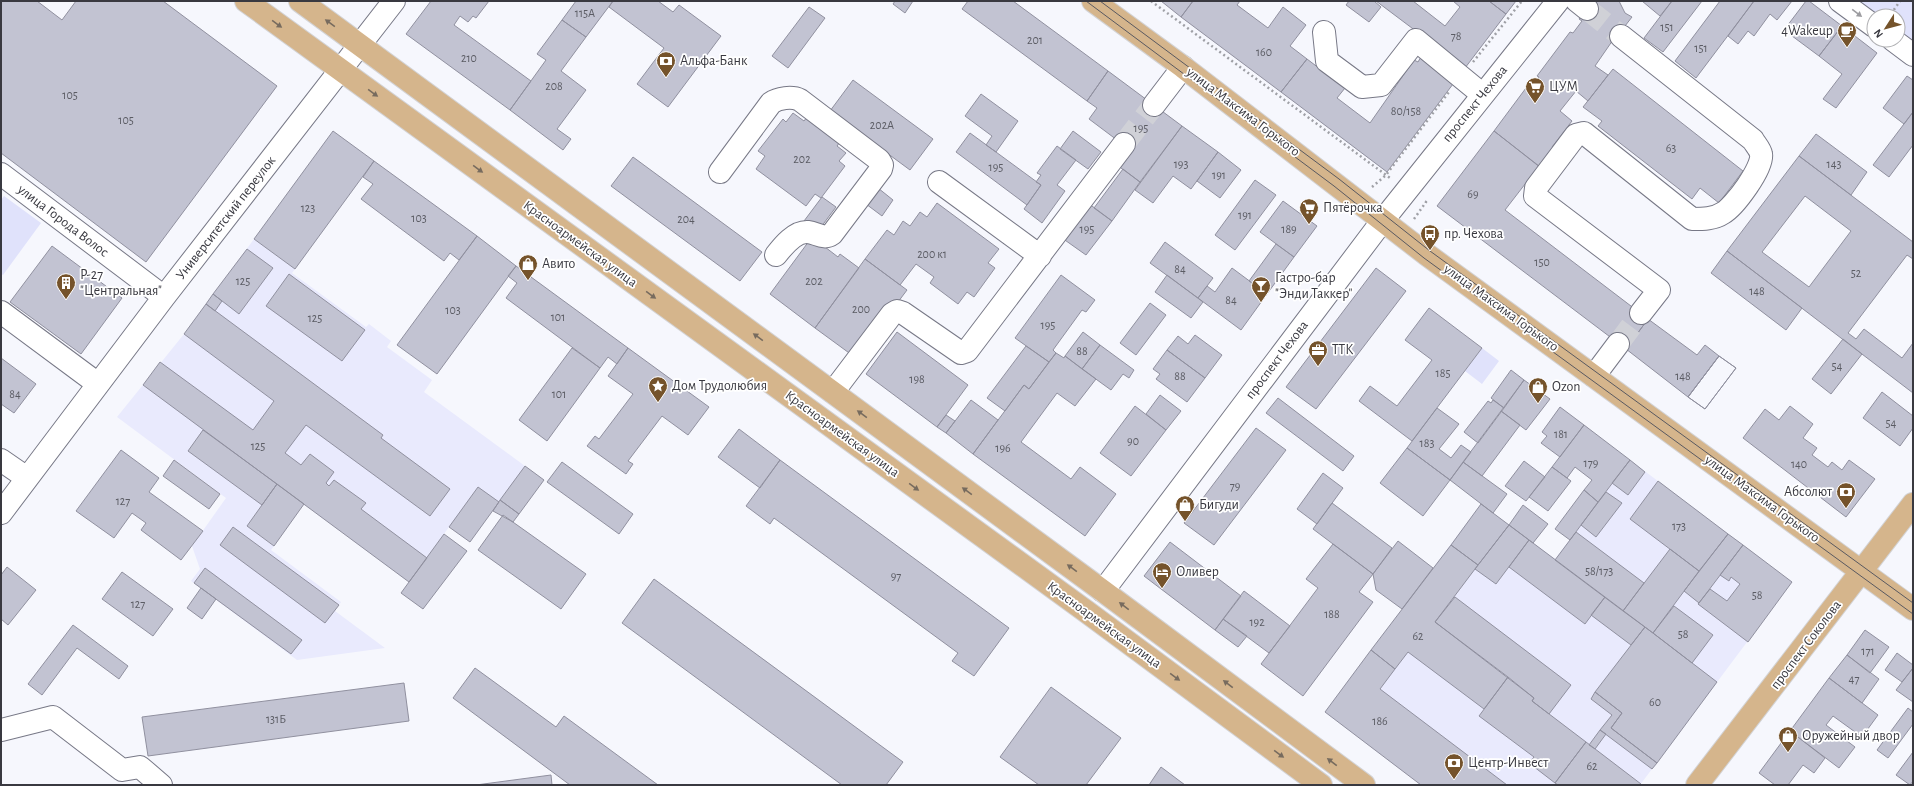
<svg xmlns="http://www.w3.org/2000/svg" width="1914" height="786" font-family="'Alegreya Sans',sans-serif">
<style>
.built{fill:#e9eafd}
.green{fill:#e0e2fb}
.building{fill:#c2c3d2;stroke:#90909f;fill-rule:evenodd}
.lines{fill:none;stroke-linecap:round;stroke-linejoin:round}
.minor-tunnel{stroke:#d0d1d7;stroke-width:22;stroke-dasharray:22 11;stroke-linecap:butt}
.minor-casing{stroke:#777886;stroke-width:24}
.major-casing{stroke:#d3d3d5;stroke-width:24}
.path{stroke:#9fa0a6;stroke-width:2.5;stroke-dasharray:2 3;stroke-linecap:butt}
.minor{stroke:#fff;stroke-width:22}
.major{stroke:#d5b58c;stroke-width:22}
.tram{stroke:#595960;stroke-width:1}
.oneway{fill:#9c9ca0}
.oneway2{fill:#776b5e}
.labels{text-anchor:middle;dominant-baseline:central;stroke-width:3.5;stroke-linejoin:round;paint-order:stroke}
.number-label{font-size:12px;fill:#5b5c64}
.poi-label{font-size:14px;fill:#393940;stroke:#fff;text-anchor:start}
.street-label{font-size:14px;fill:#393940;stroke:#fff}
</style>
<rect width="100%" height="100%" fill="#f6f7fd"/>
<!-- built -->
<path class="built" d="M254,239l41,30 -3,4 74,54 3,-3 22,17 -4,6 45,33 -8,12 120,88 -44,20 -30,42 -21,-15 -40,55 -132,-98 -30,42 27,20 -3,4 70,52 -6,9 50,37 -88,12 -106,-79 9,-12 -8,-23 34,-48 -109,-81 67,-83z
M1630,460l162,122 -152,203h-219l-96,-73 156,-208 74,55z"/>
<!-- green -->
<path class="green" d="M1858,1h55v41l-15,-11v-15h-20z
M4,196l37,27 -38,52 -2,-1v-74z
M1482,348l17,13 -17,23 -17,-13z"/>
<!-- building -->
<path class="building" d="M1,1h36l25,19 14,-19h87l114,85 -131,176 -145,-109z
M431,1h58l-13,17 -3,-2 -5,6 -8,-6 -6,9 77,56 -21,29 -104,-76z
M576,1h37l-27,36 -24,-17z
M613,1h45l15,11 6,-7 42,31 -53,71 -31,-23 27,-36 -55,-41z
M895,1h18l-8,12 -12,-9z
M968,1h45l95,70 -21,30 -125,-92z
M1161,1h32l-12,16z
M1193,1h47l-3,4 31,23 15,-21 23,18 -16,21 17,13 -26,33 -100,-75z
M1349,1h25l7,6 -12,15 -23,-17z
M1376,1h37l32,25 15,-19 -7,-6h36l17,13 -41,54z
M1489,1h27l-10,13z
M1593,1h26l6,12 7,4 -7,9 3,1 -13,10 -20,29 13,9 -20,26 -12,-10 -16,20 12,10 -20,26 3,3 -14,18 -47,-37 32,-43 3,2 10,-13 -2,-1 33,-44 3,1 9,-12 -3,-2z
M1642,1h30l-12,15z
M1672,1h30l-39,51 -19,-14z
M1720,1h34l-58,77 -21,-17z
M1754,1h38l-15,19 -7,-6 -16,22 -6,-5 -10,13 -10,-8z
M1806,1h3l33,25 -23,30 -35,-26z
M809,7l16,11 -37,50 -16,-12z
M562,20l24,17 -25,34 25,19 -29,39 14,10 -8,11 -53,-40 36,-50 -9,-6z
M1842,26l35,27 -41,55 -13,-9 19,-25 -23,-18z
M1422,55l43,13 -78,104 -106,-80 26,-33 38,29 -8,10 33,25 44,-63 4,2z
M1613,69l130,102 -24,32 -19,-15 -8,11 -94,-73 4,-5 -19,-14z
M1108,71l74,55 -42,56 -23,-17 12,-16 -40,-30 8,-11 -10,-7z
M1907,76l6,4v32l-9,12 -21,-16z
M853,80l80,59 -23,31 -80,-59z
M981,94l37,27 -22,31 -10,-7 6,-9 -27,-20z
M1913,112v33l-24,32 -16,-12z
M793,113l11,8 3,-4 33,25 -3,4 9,7 -7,8 6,5 -24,32 -6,-4 -9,12 -50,-37 9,-13 -7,-5 25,-32 3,3z
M1182,126l36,26 -27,37 -18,-13 -20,27 -18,-13z
M333,131l41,30 -79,108 -41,-30z
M1073,131l28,21 -13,17 -28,-20z
M1494,131l45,35 -34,44 143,109 -22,30 -189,-143z
M970,133l71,52 -14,20 -71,-53z
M1816,134l51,38 -16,23 -52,-39z
M1057,146l19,14 -19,25 8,6 -23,32 -18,-14 17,-24 -5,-3 5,-7 -4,-2z
M1218,152l23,18 -21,28 -23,-17z
M1799,156l114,86v17l-6,-4 -59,78 8,6 8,-10 38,29 11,-15v50l-186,-142zM1805,196l46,35 -42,56 -47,-35z
M633,157l129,95 -22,29 -129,-95z
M374,161l103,75 -18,24 -9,-7 -6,8 -83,-62 12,-15 -10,-7z
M1123,169l17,13 -28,39 -18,-13z
M1255,180l21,15 -41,55 -20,-15z
M878,188l15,12 -11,16 -16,-12z
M822,197l14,10 -18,24 -14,-10z
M1283,201l34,25 -23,31 -34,-25z
M937,203l62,46 -11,14 7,5 -21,29 -7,-5 -9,12 -28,-21 4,-6 -18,-13 -16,21 -35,-26 22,-29 7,5 9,-14 7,5 10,-14 7,5z
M1088,203l24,18 -26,34 -24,-17z
M477,236l39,30 -79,108 -40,-29z
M812,237l26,20 2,-3 19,14 -44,60 -45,-34z
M1165,242l48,36 -15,20 -48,-35z
M1276,244l18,13 -27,37 -18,-13z
M52,246l70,52 -41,56 -71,-52z
M247,249l26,19 -34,46 -26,-20z
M1727,251l75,57 -16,22 -75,-57z
M865,259l42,31 -51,68 -41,-30z
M516,266l112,82 -11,16 -9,-7 -8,11 -94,-70 11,-15 -9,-7z
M1232,268l35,26 -26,36 -43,-32 9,-12 8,6z
M1376,268l30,23 -90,118 -30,-22z
M289,274l76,56 -23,31 -76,-55z
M1061,275l34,25 -9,12 -4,-2 -29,40 3,3 -7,9 -34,-24z
M1167,275l36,27 -12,16 -36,-26z
M213,294l9,7 -7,10 -9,-7z
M1150,303l16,12 -30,40 -16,-12z
M206,304l177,131 -2,3 69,51 -20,27 -124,-91 -21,28 16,12 9,-11 24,18 -8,11 3,3 5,-6 32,23 -5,6 66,49 -18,24 -266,-197 17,-23 93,68 21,-29 -90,-67z
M1429,308l53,40 -70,93 -53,-40 11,-15 27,20 35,-46 -27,-20z
M1648,319l49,36 8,-10 14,11 -31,41 -62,-48z
M897,332l71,53 -31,42 -71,-53z
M1083,332l17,13 -18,24 -17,-13z
M1195,335l27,20 -17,23 -38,-28 11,-14 10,8z
M1843,339l19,15 -31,40 -19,-15z
M1100,345l34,25 -5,8 -6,-4 -12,16 -29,-21z
M1026,346l23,16 -20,27 -5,-4 -19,26 -18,-13z
M572,348l28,20 -53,73 -28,-21z
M628,348l81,59 -21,28 -26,-19 -34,45 5,3 -7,10 -39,-28 8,-10 4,3 34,-45 -25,-18z
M1167,350l38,28 -18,24 -31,-23 4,-5 -7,-5z
M1056,353l8,5 1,-2 31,23 -21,27 -18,-13 -36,49 50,37 9,-12 36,27 -31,42 -112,-82 51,-69 5,4z
M1719,356l17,12 -31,41 -17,-12z
M1719,356l17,12 -31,41 -17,-12z
M1,358l35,26 -22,29 -13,-9z
M1511,370l13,10 -20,28 -13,-10z
M1524,380l26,19 -24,31 -25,-19z
M1882,392l31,24v12l-13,18 -37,-28z
M1160,395l21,16 -15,19 -20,-16z
M1278,398l76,58 -11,15 -77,-58z
M971,400l27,20 -25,34 -27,-21z
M1493,400l11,8 -26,35 -14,-11 24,-31 3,2z
M1135,406l31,24 -35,46 -31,-23z
M1790,406l23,18 -10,14 14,10 -5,7 16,12 4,-5 10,8 7,-10 26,19 -29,38 -103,-79 22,-29 14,11z
M1560,407l24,18 -24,32 -19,-14 6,-7 -5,-4z
M1437,408l22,16 -20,25 12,9 10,-13 10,7 -21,28 -43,-32z
M1501,411l19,14 -38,51 -19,-14z
M946,415l9,6 -9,12 -9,-6z
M1584,425l46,35 -32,42 -14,-12 8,-10 -17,-13 -8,11 -15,-11z
M1256,428l30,22 -72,95 -30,-22z
M739,429l41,31 -20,28 -42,-31z
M203,430l74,54 -15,21 -74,-54z
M1407,448l43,32 -27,36 -43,-33z
M121,450l38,28 -10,14 54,39 -22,29 -40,-30 5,-7 -14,-10 -18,25 -38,-27z
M174,460l46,34 -11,15 -46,-33z
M780,460l229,168 -35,48 -22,-15 6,-8 -184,-135 -4,6 -24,-18z
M1630,460l15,12 -17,23 -16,-12z
M1524,461l21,16 -19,24 -21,-15z
M562,462l71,52 -14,20 -72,-52z
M1463,462l44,32 -14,19 -43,-33z
M525,466l19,14 -25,34 -19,-14z
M1552,467l19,14 -23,30 -19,-14z
M1323,473l20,15 -26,36 -20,-15z
M1658,481l70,53 -29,37 -69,-52z
M277,484l27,20 -30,42 -27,-20z
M478,487l21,15 -29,40 -21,-15z
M1584,490l14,12 -28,38 -15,-11z
M1606,492l16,11 -26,34 -15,-12z
M500,500l19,14 -6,8 -20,-11z
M1332,503l60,45 -19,26 -60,-45z
M1481,504l28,21 -31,40 -27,-20z
M1523,505l25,19 -15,19 -24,-18z
M503,515l83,59 -25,35 -83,-59z
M1509,525l20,15 -33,44 -21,-15z
M233,527l106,78 -14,18 -105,-78z
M1576,532l68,51 -21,28 -68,-51z
M444,534l23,17 -44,58 -22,-16z
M1728,534l15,11 -44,58 -15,-12z
M1529,540l76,57 -20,27 -76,-57z
M1398,541l35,27 -31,41 -26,-19 -3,-16z
M1170,542l71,54 -26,34 -71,-54z
M1333,544l40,30 -14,18 14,10 -70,94 -42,-32 57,-76 -12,-9z
M1451,545l27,20 -43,57 73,55 -24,32 -76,-57 -13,17 -24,-19z
M1743,545l49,37 -44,60 -50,-38 12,-15 17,12 13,-17 -9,-7 -2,4 -9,-6z
M1670,549l29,22 -46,62 -30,-22z
M7,567l29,23 -28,35 -7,-6v-44z
M205,568l97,72 -11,14 -97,-71z
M122,572l51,37 -20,27 -51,-37z
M654,579l249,183 -17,23h-44l-220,-162z
M201,588l15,11 -14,20 -15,-11z
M1244,591l46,35 -21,27 -46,-34z
M1455,597l116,88 -22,29 -17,-13 2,-3 -99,-76z
M1605,597l40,30 -14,18 -40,-30z
M1674,606l39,29 -21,28 -39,-30z
M1223,619l24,17 -9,11 -23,-17z
M73,625l55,41 -9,13 -42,-31 -35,47 -14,-11z
M1645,627l72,55 -60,81 -46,-35 11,-15 -27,-21z
M1865,630l24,17 -19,26 -23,-18z
M1371,650l24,19 -15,20 127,96h-86l-96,-73z
M1897,653l16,12v3l-11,14 -17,-12z
M1847,655l32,24 -17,24 -33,-25z
M475,668l81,59 8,-11 94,69h-88l-117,-87z
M1913,668v34l-17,-12z
M1508,677l26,21 -2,3 54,41 -31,41 -26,-20 5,-6 -55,-41z
M1829,678l49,37 -16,22 -29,-21 -7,9 29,22 -16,21 -49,-37z
M404,683l5,38 -261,35 -6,-39z
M1051,687l70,51 -35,47h-47l-39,-28z
M1595,692l27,21 -11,15 46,35 -5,6 -52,-39 12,-15 -21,-16z
M1908,708l5,4v12l-25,34 -11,-8z
M1600,730l6,4 -11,15 -6,-4z
M1790,731l35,27 -11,15 -11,-8 -15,20h-13l-16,-12z
M1586,742l55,42 -1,1h-82l-3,-2z
M1913,752v29l-3,4 -14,-10z
M1161,767l24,18h-36z
M551,775l1,10h-76z"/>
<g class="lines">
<!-- minor-tunnel -->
<path class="minor-tunnel" d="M1587,9l34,27
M1124,144l30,-39
M1618,344l23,-31"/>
<!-- minor casing -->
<g class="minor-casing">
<path id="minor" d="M1577,1l10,8
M1840,1l34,25
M1324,32l3,29 35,26 19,-2 35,-45 67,55
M1621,36l132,104c2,4 7,9 8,14 3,13 -27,53 -38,59 -9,6 -20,6 -31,6l-108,-86 -8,2 -40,53 -1,8 124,94 -18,23
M1893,40l20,15
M1154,105l29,-38
M720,172l51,-69c7,-5 21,-7 29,-3l79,60 3,5 -1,4 -49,65c-8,6 -15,-1 -24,-2 -13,-1 -25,14 -32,23
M1,174l163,123
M939,182l101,74
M1,312l97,72
M1594,376l24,-32
M833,392l59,-78 5,-3 6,2 58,40 6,-2 157,-207
M1,460l26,18
M1,513l163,-216 230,-296
M1103,591l277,-367 178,-223
M1,730l52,-13 69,53 18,-3 21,18"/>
</g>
<!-- major casing -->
<g class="major-casing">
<path id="major" d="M246,1l841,611 234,173
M300,1l803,590 261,194
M1093,1l90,66 243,187 487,355
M1697,785l216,-281"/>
</g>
<!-- path -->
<path class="path" d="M1151,1l239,177
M1891,14l9,-13
M1473,62l49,-61
M1372,187l14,-12 63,-83
M1414,219l12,-17 -2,-1"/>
<!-- minor -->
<use href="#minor" class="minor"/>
<!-- major -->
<use href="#major" class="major"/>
<!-- tram -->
<path class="tram" d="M1086,1l248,185 90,72 489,356
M1100,1l239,178 91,72 483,352"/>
</g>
<!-- one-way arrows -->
<defs><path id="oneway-solid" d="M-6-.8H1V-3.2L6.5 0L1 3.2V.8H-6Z"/></defs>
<use class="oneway" href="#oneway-solid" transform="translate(1857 13) rotate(37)"/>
<g class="oneway2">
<use href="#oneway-solid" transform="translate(330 23) rotate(-144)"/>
<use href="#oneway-solid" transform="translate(277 24) rotate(36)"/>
<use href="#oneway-solid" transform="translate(373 93) rotate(36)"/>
<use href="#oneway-solid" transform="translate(478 169) rotate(36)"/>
<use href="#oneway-solid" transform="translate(651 295) rotate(36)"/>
<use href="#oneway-solid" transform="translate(758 337) rotate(-144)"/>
<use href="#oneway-solid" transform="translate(862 414) rotate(-144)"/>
<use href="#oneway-solid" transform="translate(914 487) rotate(36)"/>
<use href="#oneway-solid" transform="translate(967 491) rotate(-144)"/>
<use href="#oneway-solid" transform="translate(1072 568) rotate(-144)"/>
<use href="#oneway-solid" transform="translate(1124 606) rotate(-143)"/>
<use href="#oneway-solid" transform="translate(1175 677) rotate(36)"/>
<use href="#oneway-solid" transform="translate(1228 684) rotate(-143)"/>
<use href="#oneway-solid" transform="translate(1279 754) rotate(36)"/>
<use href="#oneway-solid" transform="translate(1332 762) rotate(-143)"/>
</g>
<!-- icons -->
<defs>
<g id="cafe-pin" transform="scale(1)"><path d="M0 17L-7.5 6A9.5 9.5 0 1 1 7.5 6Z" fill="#75532b" stroke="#fff"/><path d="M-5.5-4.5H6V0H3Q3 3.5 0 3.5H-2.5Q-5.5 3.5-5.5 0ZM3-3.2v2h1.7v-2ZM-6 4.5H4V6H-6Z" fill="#fff"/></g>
<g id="bank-pin" transform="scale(1)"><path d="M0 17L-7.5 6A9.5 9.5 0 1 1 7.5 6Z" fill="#75532b" stroke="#fff"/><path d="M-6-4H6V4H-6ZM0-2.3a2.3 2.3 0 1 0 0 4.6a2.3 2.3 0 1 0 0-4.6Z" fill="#fff"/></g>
<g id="supermarket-pin" transform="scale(1)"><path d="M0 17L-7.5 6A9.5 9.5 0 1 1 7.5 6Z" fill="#75532b" stroke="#fff"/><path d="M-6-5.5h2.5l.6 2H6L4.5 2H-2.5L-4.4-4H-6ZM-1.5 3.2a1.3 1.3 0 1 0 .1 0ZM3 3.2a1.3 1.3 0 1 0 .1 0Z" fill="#fff"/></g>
<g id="bus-pin" transform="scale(1)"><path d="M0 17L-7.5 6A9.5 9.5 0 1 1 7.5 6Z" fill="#75532b" stroke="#fff"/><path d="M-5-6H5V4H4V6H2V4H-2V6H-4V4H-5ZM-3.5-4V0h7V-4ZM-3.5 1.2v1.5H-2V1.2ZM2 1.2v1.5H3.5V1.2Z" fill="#fff"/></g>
<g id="shop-pin" transform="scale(1)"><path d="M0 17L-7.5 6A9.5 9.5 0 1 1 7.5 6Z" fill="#75532b" stroke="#fff"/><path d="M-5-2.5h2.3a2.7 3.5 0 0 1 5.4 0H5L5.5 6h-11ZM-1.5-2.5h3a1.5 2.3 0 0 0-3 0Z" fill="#fff"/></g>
<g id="building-pin" transform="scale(1)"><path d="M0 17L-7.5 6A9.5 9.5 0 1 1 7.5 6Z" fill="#75532b" stroke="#fff"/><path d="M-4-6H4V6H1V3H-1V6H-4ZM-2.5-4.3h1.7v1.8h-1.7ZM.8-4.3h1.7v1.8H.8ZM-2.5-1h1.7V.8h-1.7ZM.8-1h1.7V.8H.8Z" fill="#fff"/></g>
<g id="bar-pin" transform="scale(1)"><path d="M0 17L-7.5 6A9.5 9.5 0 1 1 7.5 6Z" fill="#75532b" stroke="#fff"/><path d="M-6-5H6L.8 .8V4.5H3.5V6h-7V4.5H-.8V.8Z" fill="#fff"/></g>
<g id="office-pin" transform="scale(1)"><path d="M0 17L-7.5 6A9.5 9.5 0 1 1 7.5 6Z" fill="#75532b" stroke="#fff"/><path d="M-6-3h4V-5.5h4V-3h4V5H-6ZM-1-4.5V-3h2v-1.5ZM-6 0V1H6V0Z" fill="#fff"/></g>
<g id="sight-pin" transform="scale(1)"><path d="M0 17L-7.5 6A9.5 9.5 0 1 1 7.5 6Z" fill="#75532b" stroke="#fff"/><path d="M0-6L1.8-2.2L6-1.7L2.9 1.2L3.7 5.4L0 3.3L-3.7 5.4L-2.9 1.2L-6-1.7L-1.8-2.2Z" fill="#fff"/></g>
<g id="hotel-pin" transform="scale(1)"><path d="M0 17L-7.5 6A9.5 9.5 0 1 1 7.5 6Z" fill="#75532b" stroke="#fff"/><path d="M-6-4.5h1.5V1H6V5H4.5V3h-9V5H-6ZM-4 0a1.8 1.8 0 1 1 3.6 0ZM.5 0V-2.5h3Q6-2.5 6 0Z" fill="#fff"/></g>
</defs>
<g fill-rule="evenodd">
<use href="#cafe-pin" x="1847" y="31"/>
<use href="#bank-pin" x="666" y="61"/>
<use href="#supermarket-pin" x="1535" y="87"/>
<use href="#supermarket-pin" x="1309" y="208"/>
<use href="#bus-pin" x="1430" y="234"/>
<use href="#shop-pin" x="528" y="264"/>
<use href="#building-pin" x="66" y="283"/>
<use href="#bar-pin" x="1261" y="286"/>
<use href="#office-pin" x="1318" y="350"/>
<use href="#sight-pin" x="658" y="386"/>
<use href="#shop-pin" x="1538" y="387"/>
<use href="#bank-pin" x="1846" y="492"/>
<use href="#shop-pin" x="1185" y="505"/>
<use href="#hotel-pin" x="1162" y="572"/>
<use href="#shop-pin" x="1788" y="736"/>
<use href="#bank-pin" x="1454" y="763"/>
</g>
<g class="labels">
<!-- number labels -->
<g class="number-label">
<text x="585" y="13">115А</text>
<text x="1667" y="27">151</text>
<text x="1456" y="36">78</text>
<text x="1035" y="40">201</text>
<text x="1701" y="48">151</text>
<text x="1264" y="52">160</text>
<text x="469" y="58">210</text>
<text x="554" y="86">208</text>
<text x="70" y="95">105</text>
<text x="1406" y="111">80/158</text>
<text x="126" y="120">105</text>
<text x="882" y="125">202А</text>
<text x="1141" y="128">195</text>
<text x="1671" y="148">63</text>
<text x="802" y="159">202</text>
<text x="1181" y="164">193</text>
<text x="1834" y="164">143</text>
<text x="996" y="167">195</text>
<text x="1219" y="175">191</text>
<text x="1473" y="194">69</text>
<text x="308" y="208">123</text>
<text x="1245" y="215">191</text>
<text x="419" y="218">103</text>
<text x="686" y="219">204</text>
<text x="1087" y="229">195</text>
<text x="1289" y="229">189</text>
<text x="932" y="254">200 к1</text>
<text x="1542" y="262">150</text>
<text x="1180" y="269">84</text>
<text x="1856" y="273">52</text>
<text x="243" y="281">125</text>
<text x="814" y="281">202</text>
<text x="1757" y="291">148</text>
<text x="1231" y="300">84</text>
<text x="861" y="309">200</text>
<text x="453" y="310">103</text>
<text x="558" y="317">101</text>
<text x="315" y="318">125</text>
<text x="1048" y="325">195</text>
<text x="1082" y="351">88</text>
<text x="1837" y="366">54</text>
<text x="1443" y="373">185</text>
<text x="1180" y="376">88</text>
<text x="1683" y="376">148</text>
<text x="917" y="379">198</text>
<text x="15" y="394">84</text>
<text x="559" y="394">101</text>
<text x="1891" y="423">54</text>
<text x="1561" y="434">181</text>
<text x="1133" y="441">90</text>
<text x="1427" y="443">183</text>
<text x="258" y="446">125</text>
<text x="1003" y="448">196</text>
<text x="1591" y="463">179</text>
<text x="1799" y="464">140</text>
<text x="1235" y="486">79</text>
<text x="123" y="501">127</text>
<text x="1679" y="526">173</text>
<text x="1599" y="571">58/173</text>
<text x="896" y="576">97</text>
<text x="1757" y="595">58</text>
<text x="138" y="604">127</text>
<text x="1332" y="614">188</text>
<text x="1257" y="622">192</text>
<text x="1683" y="634">58</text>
<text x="1418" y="636">62</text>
<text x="1868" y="651">171</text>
<text x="1854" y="679">47</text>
<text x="1655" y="702">60</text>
<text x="276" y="719">131Б</text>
<text x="1380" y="721">186</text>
<text x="1592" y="766">62</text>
</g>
<!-- poi labels -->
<g class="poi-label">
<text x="1833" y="31" text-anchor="end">4Wakeup</text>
<text x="680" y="61">Альфа-Банк</text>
<text x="1549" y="87">ЦУМ</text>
<text x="1323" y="208">Пятёрочка</text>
<text x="1444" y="234">пр. Чехова</text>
<text x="542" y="264">Авито</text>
<text x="80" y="275">Р-27<tspan x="80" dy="16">"Центральная"</tspan></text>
<text x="1275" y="278">Гастро-бар<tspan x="1275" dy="16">"Энди Таккер"</tspan></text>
<text x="1332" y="350">ТТК</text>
<text x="672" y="386">Дом Трудолюбия</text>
<text x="1552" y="387">Ozon</text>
<text x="1832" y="492" text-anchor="end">Абсолют</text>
<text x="1199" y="505">Бигуди</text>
<text x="1176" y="572">Оливер</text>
<text x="1802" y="736">Оружейный двор</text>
<text x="1468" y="763">Центр-Инвест</text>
</g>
<!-- street labels -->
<g class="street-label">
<text transform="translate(1475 104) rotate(-51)">проспект Чехова</text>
<text transform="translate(1243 112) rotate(37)">улица Максима Горького</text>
<text transform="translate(226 218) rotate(-52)">Университетский переулок</text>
<text transform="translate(63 221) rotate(37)">улица Города Волос</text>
<text transform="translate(580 244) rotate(36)">Красноармейская улица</text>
<text transform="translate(1501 308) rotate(36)">улица Максима Горького</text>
<text transform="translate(1277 360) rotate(-53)">проспект Чехова</text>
<text transform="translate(842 434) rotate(36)">Красноармейская улица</text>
<text transform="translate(1762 499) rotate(36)">улица Максима Горького</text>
<text transform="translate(1104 625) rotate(36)">Красноармейская улица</text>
<text transform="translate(1806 645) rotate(-53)">проспект Соколова</text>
</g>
</g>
<!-- border -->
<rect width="1914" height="786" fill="none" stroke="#393940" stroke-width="4"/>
<!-- north arrow -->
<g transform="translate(1886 28) rotate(234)"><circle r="19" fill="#ffffff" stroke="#b0b0b3"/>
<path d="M0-3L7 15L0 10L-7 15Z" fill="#75532b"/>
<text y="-6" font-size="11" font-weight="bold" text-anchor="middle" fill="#393940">N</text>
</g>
</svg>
